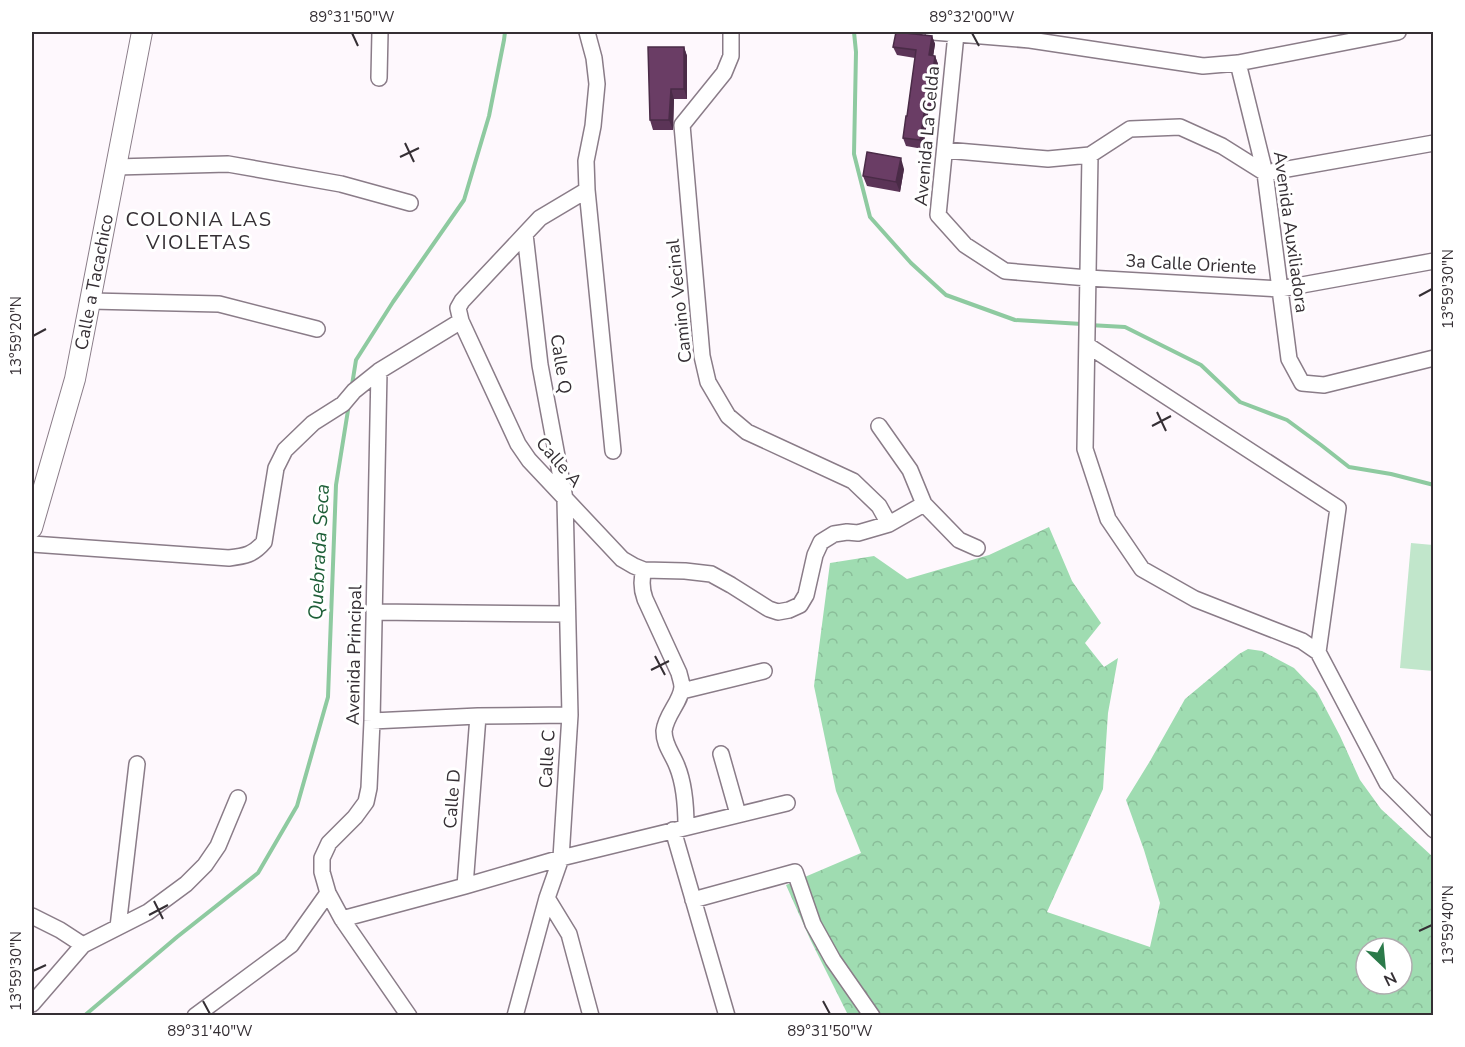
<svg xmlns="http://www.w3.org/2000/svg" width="1465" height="1047" font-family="'Nunito Sans',sans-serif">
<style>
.grass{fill:#c1e6cb}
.forest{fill:url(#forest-crowns);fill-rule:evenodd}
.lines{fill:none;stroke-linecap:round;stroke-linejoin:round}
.stream{stroke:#8ecaa0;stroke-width:4}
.minor-casing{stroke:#8a7c88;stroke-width:18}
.major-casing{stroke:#8a7c88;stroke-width:22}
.minor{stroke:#fff;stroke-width:15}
.major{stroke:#fff;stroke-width:20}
.wall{fill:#5b3457}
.shaded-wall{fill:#4a2b47}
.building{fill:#6a3d65;stroke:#4a2b47;stroke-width:1.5}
.ticks{fill:none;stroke:#352f34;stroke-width:2}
.labels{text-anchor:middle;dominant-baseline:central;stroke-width:6;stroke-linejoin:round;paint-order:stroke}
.street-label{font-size:18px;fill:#352f34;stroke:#fff}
.neighbourhood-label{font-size:20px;letter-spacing:1.5px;fill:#352f34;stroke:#fff}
.water-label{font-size:20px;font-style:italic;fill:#1e5f38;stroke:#fff}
.neatline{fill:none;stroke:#352f34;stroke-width:2}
.ticks-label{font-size:15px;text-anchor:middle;fill:#352f34}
</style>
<defs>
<pattern id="forest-crowns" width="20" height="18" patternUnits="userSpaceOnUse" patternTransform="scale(1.5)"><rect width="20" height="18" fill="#9fdcb1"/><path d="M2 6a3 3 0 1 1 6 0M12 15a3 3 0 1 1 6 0" fill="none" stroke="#8abd99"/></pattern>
</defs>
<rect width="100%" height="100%" fill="#fef8fd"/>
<!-- grass -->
<path class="grass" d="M1411,543l22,2v126l-33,-3z"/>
<!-- forest -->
<path class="forest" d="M1049,527l23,54 29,42 -16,20 19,24 14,-9 -10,55 -5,76 -56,123 103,35 10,-44 -16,-53 -18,-50 24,-39 35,-62 54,-45 9,-5 14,2 32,17 23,24 23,44 20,44 21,29 52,48v158h-585l-38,-76 -24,-54 75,-32 -25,-62 -22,-105 16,-123 44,-7 33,23 82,-24zM1366,948h36v36h-36z"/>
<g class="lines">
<!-- stream -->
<path class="stream" d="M854,32l2,20 -2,102 16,63 41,46 35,32 69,25 67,4
M1089,325l36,2 76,38 39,37 47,18 34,25 28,22 42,7 43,11
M352,385l4,-25 37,-58 71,-102 25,-84 15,-76 1,-8
M84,1016l93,-79 81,-64 39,-67 31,-109 8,-212 13,-81"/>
<!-- minor casing -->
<g class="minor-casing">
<path id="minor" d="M587,32l7,26 3,26 -4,42 -7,35 1,29 -47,28 -78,83 -4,7 3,13 57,123 11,16 93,99 12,7 10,4 41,1 26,3 20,11 38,24 9,3 11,-2 11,-5 6,-10 9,-40 6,-13 13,-8 13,-2 11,1 31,-9 35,-20
M731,32v24l-7,17 -42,52 20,231 6,26 20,34 19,16 106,49 26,25 10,18
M933,32l97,8 173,26 35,-3 160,-31
M956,34l-18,181 27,30 40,26 83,7 192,11 154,-28
M1238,63l27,110 24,186 13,24 22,2 110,-27
M379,78l1,-46
M945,150l103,9 42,-4 40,-26 50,-2 42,19 43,27 169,-30
M1090,155l-5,294 23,70 34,50 53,30 107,42 16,11 69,131 47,47
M116,167l112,-3 113,20 69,19
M587,190l26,261
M91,301l128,3 98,25
M1087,345l251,163 -20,144
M379,371l-7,350 -3,67 -3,14 -11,15 -26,26 -7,15v14l6,21 14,26 67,97
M879,426l31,44 14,34 35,36 18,8
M32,544l197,14c16,-2 24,-3 35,-16l12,-74 9,-18 28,-27 30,-19 11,-13 25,-20 82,-50
M644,570c-3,10 -3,18 1,29l34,74c1,5 3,9 3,14 -1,15 -16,27 -18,44 0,14 8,22 13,35 7,17 9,42 9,61
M374,612l193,2
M682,691l82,-20
M372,721l106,-5 92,-1
M721,754l17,60
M673,830l54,186
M465,886l13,-170
M547,898l22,36 22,82
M693,900l102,-28 18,52 20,36 39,56
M32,916l28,14 23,15
M342,919l123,-33 96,-28 226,-55
M118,927l19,-163
M32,1004l51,-59 65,-33 38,-28 19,-19 13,-19 20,-48
M195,1016l96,-71 37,-52
M515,1016l32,-118 14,-40 9,-143 -5,-216 -25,-134 -15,-131"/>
</g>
<!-- major casing -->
<g class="major-casing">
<path id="major" d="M32,528l43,-149 67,-347"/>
</g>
<!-- minor -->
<use href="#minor" class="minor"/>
<!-- major -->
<use href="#major" class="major"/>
</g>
<!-- wall -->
<path class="wall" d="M932,36l3,8 -2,12h2l3,8 -6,45 -3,-1 -6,41 -17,-3 -3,-8 4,-22 8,-58 -18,-3 -4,-8z
M684,47l3,9v43h-13l-1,31h-20l-3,-10z
M904,169l-4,23 -33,-6 -4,-10z"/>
<!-- shaded-wall -->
<path class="shaded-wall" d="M932,36l3,8 -3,20 -3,-9z
M684,47l3,9v43l-3,-10z
M935,56l3,8 -6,45 -3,-9z
M671,89l3,10 -1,31 -4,-10z
M926,100l3,8 -6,41 -3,-9z
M901,158l3,11 -4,23 -4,-10z"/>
<!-- building -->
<path class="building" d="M896,32l36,4 -3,19 6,1 -6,44h-3l-6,40 -17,-2 3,-22h1l9,-66 -23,-3z
M648,47h36v42h-13l-2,31h-19z
M867,152l34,6 -5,24 -33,-6z"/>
<!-- ticks -->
<path class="ticks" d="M352,33l6,13M972,33l7,13M405,143l9,19M400,157l19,-9M1419,296l13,-7M33,336l13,-7M1157,412l9,19M1152,426l19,-10M655,656l10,19M651,670l18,-9M154,901l9,18M149,915l19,-10M1419,931l13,-6M33,971l13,-6M203,1001l7,13M823,1001l7,13"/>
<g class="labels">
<!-- street labels -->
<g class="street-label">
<text transform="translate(927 136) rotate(-85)">Avenida La Celda</text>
<text transform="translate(1291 232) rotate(82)">Avenida Auxiliadora</text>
<text transform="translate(1191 264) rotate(3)">3a Calle Oriente</text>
<text transform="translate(94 282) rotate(-79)">Calle a Tacachico</text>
<text transform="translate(679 301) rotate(-96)">Camino Vecinal</text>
<text transform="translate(561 364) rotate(81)">Calle Q</text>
<text transform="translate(559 462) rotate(49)">Calle A</text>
<text transform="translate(354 655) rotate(-89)">Avenida Principal</text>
<text transform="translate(547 759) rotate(-87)">Calle C</text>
<text transform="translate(452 799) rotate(-86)">Calle D</text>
</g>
<!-- neighbourhood labels -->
<g class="neighbourhood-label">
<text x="199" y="219">COLONIA LAS<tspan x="199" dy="23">VIOLETAS</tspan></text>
</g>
<!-- water labels -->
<g class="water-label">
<text transform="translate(319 552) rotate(-87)">Quebrada Seca</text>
</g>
</g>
<!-- border -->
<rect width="1465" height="1047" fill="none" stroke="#ffffff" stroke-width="66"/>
<!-- north arrow -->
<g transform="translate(1384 966) rotate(154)"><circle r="28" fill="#ffffff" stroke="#aeacae" stroke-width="1.5"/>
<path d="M0-4.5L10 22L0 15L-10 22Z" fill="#2b7a4a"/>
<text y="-9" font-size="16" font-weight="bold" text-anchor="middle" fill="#352f34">N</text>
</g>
<rect x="33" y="33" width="1399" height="981" class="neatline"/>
<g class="ticks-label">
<text x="352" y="22">89°31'50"W</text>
<text x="972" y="22">89°32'00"W</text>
<text transform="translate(1448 289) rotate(-90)" y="5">13°59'30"N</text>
<text transform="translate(16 336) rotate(-90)" y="5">13°59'20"N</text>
<text transform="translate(1448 925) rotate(-90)" y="5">13°59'40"N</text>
<text transform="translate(16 971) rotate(-90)" y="5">13°59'30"N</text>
<text x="210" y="1036">89°31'40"W</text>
<text x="830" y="1036">89°31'50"W</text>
</g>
</svg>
